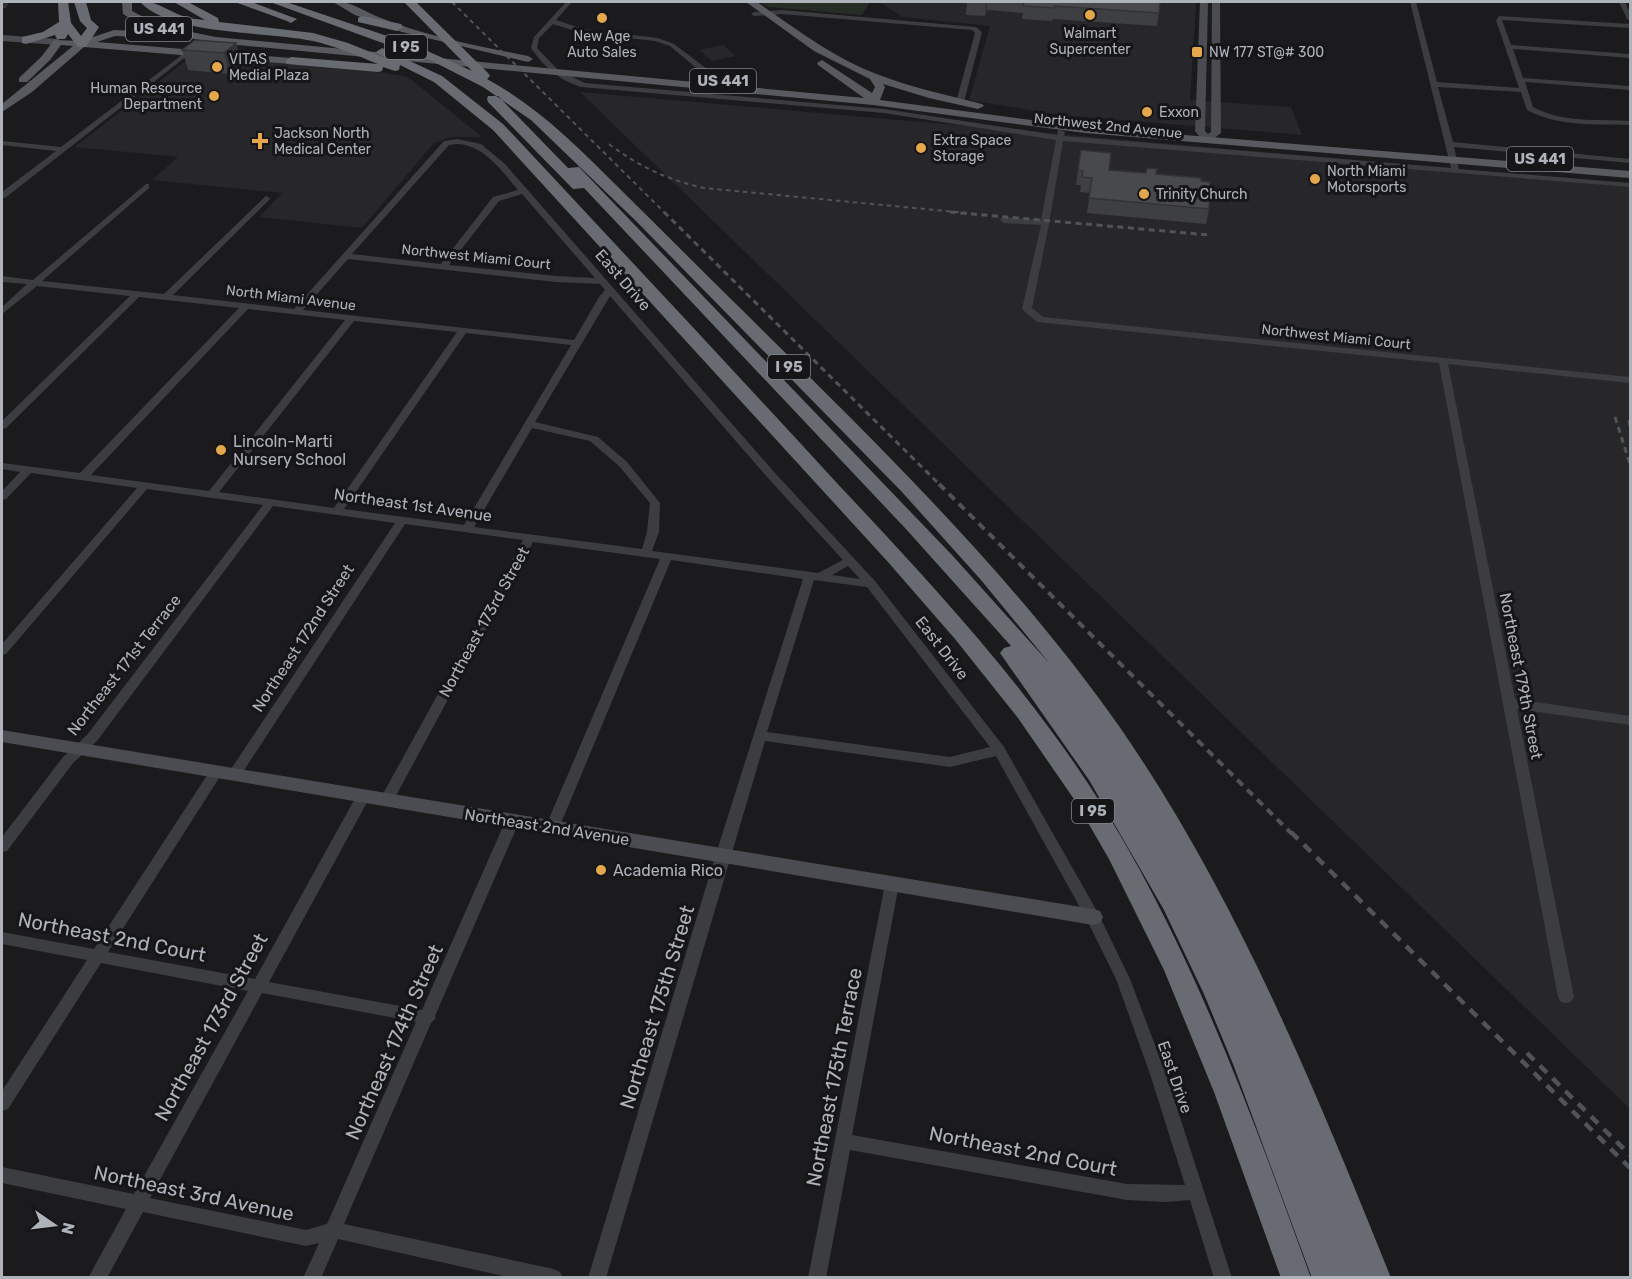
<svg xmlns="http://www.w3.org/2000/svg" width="1632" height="1279" font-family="Rubik,sans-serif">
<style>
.built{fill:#27272a}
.green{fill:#252d25}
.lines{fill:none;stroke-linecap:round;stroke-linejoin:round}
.street{fill:#3c3d41;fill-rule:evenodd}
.secondary{fill:#4a4c51;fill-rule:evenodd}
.primary{fill:#585a60;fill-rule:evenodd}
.highway{fill:#686c72;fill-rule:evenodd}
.rail-far3{stroke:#515358;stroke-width:2;stroke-dasharray:4.5 4;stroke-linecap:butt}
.rail-far2{stroke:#515358;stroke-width:3;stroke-dasharray:6 4.5;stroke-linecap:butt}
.rail-far1{stroke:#515358;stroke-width:4;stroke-dasharray:8 6;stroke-linecap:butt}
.rail{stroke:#515358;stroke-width:4.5;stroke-dasharray:10 8;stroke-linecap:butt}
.wall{fill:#3e3f42}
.shaded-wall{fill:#323336}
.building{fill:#48494d;stroke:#323336;stroke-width:1.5}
.poi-dot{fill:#e4a74b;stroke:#161618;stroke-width:2}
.labels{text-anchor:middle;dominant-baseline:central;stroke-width:6;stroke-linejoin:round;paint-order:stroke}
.far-poi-label{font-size:14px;fill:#aeb3bb;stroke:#161618;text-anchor:start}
.far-street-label{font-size:14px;fill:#aeb3bb;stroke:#161618}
.shield{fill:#161618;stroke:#80848a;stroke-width:1.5}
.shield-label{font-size:15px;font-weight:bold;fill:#aeb3bb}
.street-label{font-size:16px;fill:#aeb3bb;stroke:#161618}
.poi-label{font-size:16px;fill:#aeb3bb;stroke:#161618;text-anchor:start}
.near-street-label{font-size:20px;fill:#aeb3bb;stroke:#161618}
</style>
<rect width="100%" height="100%" fill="#1b1b1d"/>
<!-- built -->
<path class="built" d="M880,2h316l-6,98 101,7 11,28 -242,-20 -91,-15 21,-74 -88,-9z
M723,45l13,11 -24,5 -13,-11z
M193,55l193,18 22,4 74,60h-31l-17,6 -72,85 -103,-11 23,-24 -130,-13 26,-23 -103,-10z
M580,92l1050,92v925z"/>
<!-- green -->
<path class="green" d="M759,2h111l-8,13 -94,-8z"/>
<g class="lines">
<!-- street -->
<path class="street" d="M566,2h6l-16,18 27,9 75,9 16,6 33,25 -7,2 -30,-25 -15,-5 -73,-8 -29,-9 -14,14 -2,10 21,22 27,13 299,26 173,26 1,-5h3l4,2 -1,4 387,32 -41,-166h6l21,80 82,6 -23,-68 3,-4 131,8v4l-128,-8 9,25 119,9v4l-117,-9 10,29 107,8v4l-105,-8 8,25c29,16 65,12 97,14v4c-33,-1 -72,2 -103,-15l-6,-18 -83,-5 15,55 177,17v4l-176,-16 5,22 171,14v4l-567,-46 -14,83 -17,84 11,9 587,60v6l-182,-19 67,335 115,17v9l-113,-16 57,288 -3,5 -5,1 -5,-1 -3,-5 -119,-634 -402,-41 -15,-13 19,-84 -37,-2 -4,-3 4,-3 37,3 15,-80 -172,-27 -303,-26c-22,-7 -37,-20 -50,-39l3,-11z
M1619,2h6l5,11v8l-3,-2z
M782,10l194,17 6,5 -18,70 -4,2 -4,-2 19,-69 -3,-3 -190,-16 -28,2 -3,-2 3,-2z
M187,51l5,1 -187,146h-3v-6l54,-41 -54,-6v-4l59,6z
M457,139l24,5 24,20 270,309 100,108 129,166 94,166 32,66 36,95 66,204h-18l-24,-78 -24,2 -39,-2 -277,-50 -24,128h-18l77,-394 2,-4 5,-2 5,2 2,4 -47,251 275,49 58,1 -35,-111 -34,-95 -29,-59 -91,-164 -46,11 -185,-26 -159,537h-18l127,-421 88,-278 -132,-19 -112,268 -2,4 -5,1 -5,-1 -2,-4 115,-269 -127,-17 -142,263h-10l-2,-4 144,-261 -118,-16 -166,254h-10l-2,-3 168,-252 -122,-17 -176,235 -24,22 -66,88 -5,1v-15l61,-80 24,-22 176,-230 -116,-16 -141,165 -4,1v-11l135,-156 -106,-15 -25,26 -4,1v-9l18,-19 -18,-3v-6l78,10 159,-165 -100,-11 -133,131 -4,1v-8l128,-125 -93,-10 -35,28v-7l25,-23 -25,-2v-6l31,4 113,-96h3v4l-107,93 122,13 102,-98 4,2 -1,2 -96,95 121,14 150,-168zM457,144c27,1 45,27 61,46l-25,7 -52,67 -89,-10 97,-109zM522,194l73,84 -39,-2 -107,-11 50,-64zM348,259l208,23 44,2 5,6 -6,7 -25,43 -271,-30zM610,296l157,181 76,83 -25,13 -166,-22 7,-19 1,-29 -33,-41 -29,-25 -63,-15zM248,309l97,11 -136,171 -118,-16zM354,321l103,11 -123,176 -115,-16zM466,333l105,12 -107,180 -120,-16zM532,428l58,13 29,25 31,37 -3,29 -5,17 -168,-22zM848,566l12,13 -28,-4zM814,580l53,7 123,160 -40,10 -183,-25z
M216,767l5,2 2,3 -2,3 -113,177 147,27 103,-186h10l2,4 -101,185 153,28 83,-188 2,-4 5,-1 5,1 2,4 -84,194 1,2 -5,5 -87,201 210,45 6,3 3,6h-51l-174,-39 -17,39h-18l16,-35 -13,3 -163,-34 -36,66h-19l38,-69 -124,-26v-16l132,27 114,-203 -147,-28 -93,146 -6,2v-20l85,-131 -85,-16v-12l92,17 117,-180zM262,993l154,29 -89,202 -21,6 -156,-32z"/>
<!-- secondary -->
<path class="secondary" d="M1200,2h8l-3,129 3,3 3,-2 1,-130h8l1,131 -13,10 -4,-1 -9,-11z
M2,35l56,4 5,3 -5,3 -56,-4z
M2,730l1091,179 7,2 3,6 -3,6 -7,2 -1091,-183z"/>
<!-- primary -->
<path class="primary" d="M122,2h10v9l29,15 55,11 648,61 -46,-33 -1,-2 5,-3 50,33 3,-6 -5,-8 -56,-28 -68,-49h11c39,27 77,56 122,73 34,13 68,20 103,29l2,2 -6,3 -49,-11 -46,-14 2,3 -5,13 205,27 545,44v7l-545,-45 -212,-28 -657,-62 -53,-10v4l-4,1 -44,-2 -18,6 194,16 5,3 -5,3 -207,-17 -52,45 -30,20v-8l71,-58 -12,-1 -11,15 -23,22h-8v-4l23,-22 12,-16 27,1 33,-11 44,2 -15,-6 -20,-12z
M333,2c15,-2 29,8 43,14 49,20 101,30 152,40l5,3 -5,3 -126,-30 -47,-17z"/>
<!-- highway -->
<path class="highway" d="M58,2h10l3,21 10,13 6,-8 -7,-7 -6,-19h12l5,18 8,7 -13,20h-8l-10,-13 -3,5h-8l-2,-4 -29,9 -4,-1v-6l21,-5 16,-10z
M140,2c17,-2 30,11 46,15 6,2 13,2 19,3l-31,-18h14l30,16 1,4 94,11 35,10 42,17 -14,-8 6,-4 60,28 61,48c111,119 222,237 332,357 91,97 183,195 256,307 98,151 159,322 220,490h-30l-67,-186 -50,-122 -55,-111 -33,-57 -58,-84 -63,-79 -67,-77 -395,-432 -59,-48 -34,-17 -1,5 -4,1 -12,-4 -1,4 -4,1 -91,-8 -2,-3 6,-4 87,7c-22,-9 -43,-18 -65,-23 -46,-10 -141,-5 -173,-39z
M235,2h16l46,17 -6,4 -4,-2z
M270,2h16l128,43 58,26 -68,-69h12l72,71 2,3 -3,3c50,27 90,67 130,107 40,39 79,79 119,118 136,135 275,268 385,425 116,168 194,360 270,549h-79l-79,-214 -29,-70 -40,-84 -75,-130 -89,-127 4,-5 7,-2 -106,-118 -321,-340 -11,1 -85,-87 -1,-3 1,-3h10l70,72 11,-1 373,388 98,109 -69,-84 -79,-88 -266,-271 -105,-101 -48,-33 -51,-26z
M362,16l39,8 2,3 -6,4 -39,-9v-4z"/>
<!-- rail-far3 -->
<path class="rail-far3" d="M452,2l213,211
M609,144c29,22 59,36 95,44l263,25"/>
<!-- rail-far2 -->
<path class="rail-far2" d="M664,212l276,273
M950,212l259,23
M1615,417l15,47
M1629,420l1,6"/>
<!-- rail-far1 -->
<path class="rail-far1" d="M939,484l353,350"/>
<!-- rail -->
<path class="rail" d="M1291,832l339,336
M1527,1053l103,102"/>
</g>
<!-- wall -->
<path class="wall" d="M967,2h193l-3,24 -104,-7 -1,2 -30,-2 1,-6 -36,-3 -2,6 -19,-1z
M236,43l6,20 -13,11 -41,-4 -6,-20z
M1078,170h31l47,4 45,7 8,28 -3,15 -119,-11 3,-20 -10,-1 1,-7h-5z"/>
<!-- shaded-wall -->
<path class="shaded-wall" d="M2,2h7l-3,6h-4z
M986,2h1v8l-2,6z
M236,43l6,20 -13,11 -5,-21z"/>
<!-- building -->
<path class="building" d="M1024,2h136l-1,11 -105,-7v2l-31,-2z
M195,40l41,3 -12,10 -42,-3z
M1081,150l30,3 -2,17 37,3 1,-5 10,1 -1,5 45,4v3l9,1 -1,27 -120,-11 3,-20 -10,-1 1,-6 -5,-1z"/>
<!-- markers -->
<g class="poi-dot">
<circle cx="1090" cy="15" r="6"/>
<circle cx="602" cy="18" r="6"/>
<rect x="1191" y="46" width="12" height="12" rx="3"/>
<circle cx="217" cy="67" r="6"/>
<circle cx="214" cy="96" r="6"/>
<circle cx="1147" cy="112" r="6"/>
<path d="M257 132h6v6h6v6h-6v6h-6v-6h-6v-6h6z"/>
<circle cx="921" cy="148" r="6"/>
<circle cx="1315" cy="179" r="6"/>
<circle cx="1144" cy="194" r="6"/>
<circle cx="221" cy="450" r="6"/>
<circle cx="601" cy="870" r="6"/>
</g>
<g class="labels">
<!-- far-poi labels -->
<g class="far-poi-label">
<text x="1090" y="33" text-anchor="middle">Walmart<tspan x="1090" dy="16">Supercenter</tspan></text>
<text x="602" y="36" text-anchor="middle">New Age<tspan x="602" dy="16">Auto Sales</tspan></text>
<text x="1209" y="52">NW 177 ST@# 300</text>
<text x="229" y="59">VITAS<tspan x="229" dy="16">Medial Plaza</tspan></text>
<text x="202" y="88" text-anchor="end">Human Resource<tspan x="202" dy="16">Department</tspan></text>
<text x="1159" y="112">Exxon</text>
<text x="274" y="133">Jackson North<tspan x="274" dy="16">Medical Center</tspan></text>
<text x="933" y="140">Extra Space<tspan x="933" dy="16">Storage</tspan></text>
<text x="1327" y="171">North Miami<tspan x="1327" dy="16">Motorsports</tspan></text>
<text x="1156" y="194">Trinity Church</text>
</g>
<!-- far-street labels -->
<g class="far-street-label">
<text transform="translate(1108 126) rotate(6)">Northwest 2nd Avenue</text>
<text transform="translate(476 257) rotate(6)">Northwest Miami Court</text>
<text transform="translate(291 298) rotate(7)">North Miami Avenue</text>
<text transform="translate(1336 337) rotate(6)">Northwest Miami Court</text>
</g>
<!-- shield labels -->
<g class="shield">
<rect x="126" y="17" width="66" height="24" rx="4.5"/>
<rect x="385" y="35" width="42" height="24" rx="4.5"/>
<rect x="690" y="69" width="66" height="24" rx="4.5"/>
<rect x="1507" y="147" width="66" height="24" rx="4.5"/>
<rect x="768" y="355" width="42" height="24" rx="4.5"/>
<rect x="1072" y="799" width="42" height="24" rx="4.5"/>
</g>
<g class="shield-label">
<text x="159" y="29">US 441</text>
<text x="406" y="47">I 95</text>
<text x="723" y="81">US 441</text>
<text x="1540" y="159">US 441</text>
<text x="789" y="367">I 95</text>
<text x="1093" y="811">I 95</text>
</g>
<!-- street labels -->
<g class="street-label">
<text transform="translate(623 280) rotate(49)">East Drive</text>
<text transform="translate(413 505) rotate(8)">Northeast 1st Avenue</text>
<text transform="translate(484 622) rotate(-61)">Northeast 173rd Street</text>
<text transform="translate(303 638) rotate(-57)">Northeast 172nd Street</text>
<text transform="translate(942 648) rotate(52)">East Drive</text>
<text transform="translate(124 665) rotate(-52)">Northeast 171st Terrace</text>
<text transform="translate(1521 676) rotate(79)">Northeast 179th Street</text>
<text transform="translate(547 827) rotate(9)">Northeast 2nd Avenue</text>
<text transform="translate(1175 1077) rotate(71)">East Drive</text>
</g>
<!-- poi labels -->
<g class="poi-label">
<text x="233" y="441">Lincoln-Marti<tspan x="233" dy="18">Nursery School</tspan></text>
<text x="613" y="870">Academia Rico</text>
</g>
<!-- near-street labels -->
<g class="near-street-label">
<text transform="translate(112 937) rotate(11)">Northeast 2nd Court</text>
<text transform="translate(657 1007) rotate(-73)">Northeast 175th Street</text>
<text transform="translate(211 1027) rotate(-61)">Northeast 173rd Street</text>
<text transform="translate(394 1042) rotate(-66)">Northeast 174th Street</text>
<text transform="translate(834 1077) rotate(-79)">Northeast 175th Terrace</text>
<text transform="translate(1023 1151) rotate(11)">Northeast 2nd Court</text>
<text transform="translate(194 1193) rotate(12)">Northeast 3rd Avenue</text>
</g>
</g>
<!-- border -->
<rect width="1632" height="1279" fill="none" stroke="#aeb3bb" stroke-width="6"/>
<!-- north arrow -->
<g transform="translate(54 1225) rotate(104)" stroke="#161618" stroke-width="4.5" paint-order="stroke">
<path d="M0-4.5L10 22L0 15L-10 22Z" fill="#aeb3bb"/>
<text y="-9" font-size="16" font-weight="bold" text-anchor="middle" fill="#aeb3bb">N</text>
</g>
</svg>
